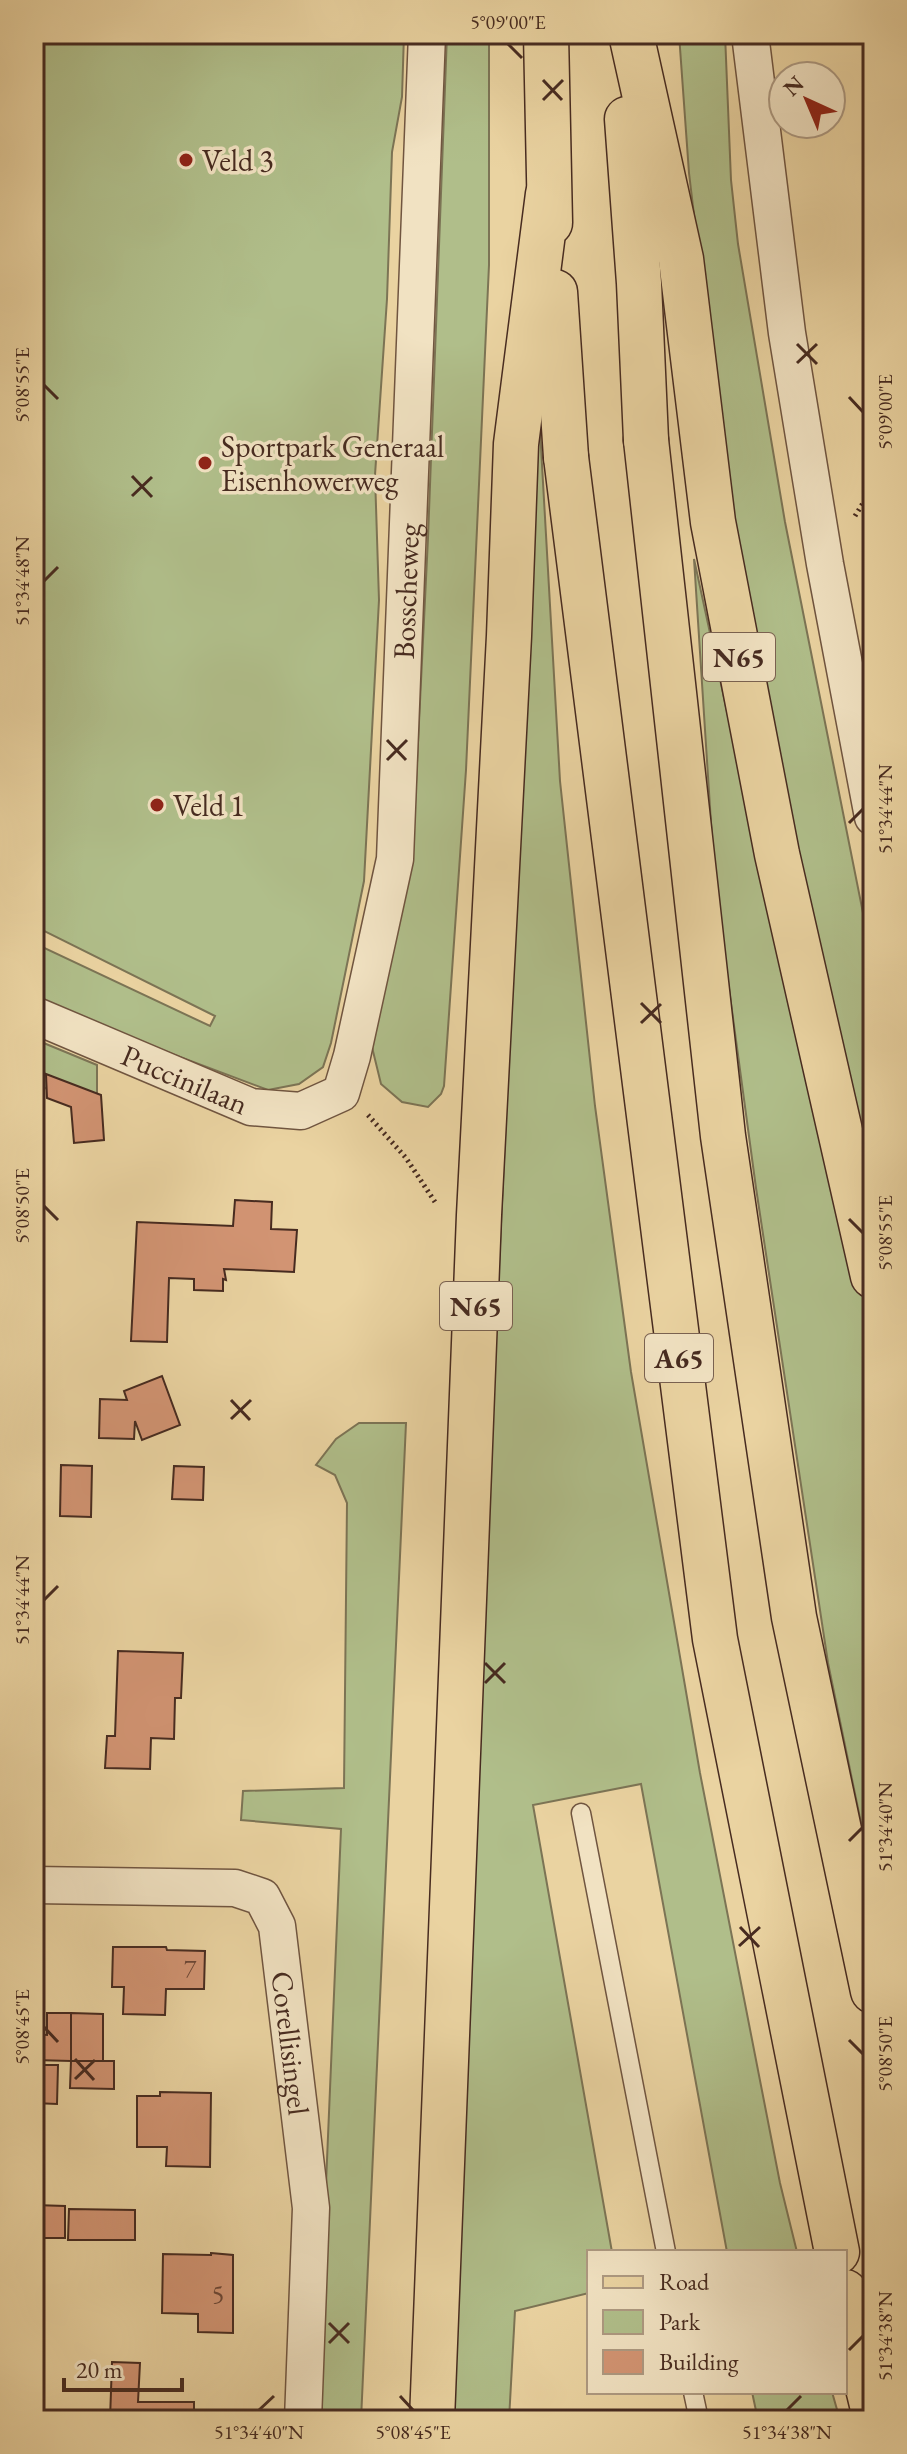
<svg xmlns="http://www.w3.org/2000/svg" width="907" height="2454" font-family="'EB Garamond',serif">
  <rect width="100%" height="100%" fill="#ead3a1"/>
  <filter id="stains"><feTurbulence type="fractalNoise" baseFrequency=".0025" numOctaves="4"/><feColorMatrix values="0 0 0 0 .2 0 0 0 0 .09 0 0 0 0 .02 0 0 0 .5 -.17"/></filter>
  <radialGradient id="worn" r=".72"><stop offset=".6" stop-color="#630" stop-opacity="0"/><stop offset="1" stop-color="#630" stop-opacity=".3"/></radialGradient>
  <g fill="#b0be8a" stroke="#7c7455" stroke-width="2">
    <path d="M34,34H404L402,97L392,152L387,299L375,475L379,600L364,881L331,1043L323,1067L299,1084L268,1090L172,1054L34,997V943L210,1026L215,1016L34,926Z"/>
    <path d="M447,34H489V265L466,770L444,1086L441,1094L428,1107L402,1102L381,1084L371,1043L415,804L428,538Z"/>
    <path d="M679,34H725L731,180L738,244L785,522L873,963V1199L713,469L701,274L689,173Z"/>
    <path d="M539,412L560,781L595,1106L631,1372L700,1773L780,2183L797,2252H727L641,1784L533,1805L612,2252H589V2293L515,2311L509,2420H445Z"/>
    <path d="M694,559L776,938L825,1127L873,1340V1881L828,1663L756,1188L715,885Z"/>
    <path d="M34,1039L97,1065V1111L34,1083Z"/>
    <path d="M359,1423H406L361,2420H316L341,1829L241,1820L243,1791L344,1788L347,1503L335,1475L316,1465L336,1439Z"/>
    <path d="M752,2392H832L840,2420H758Z"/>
  </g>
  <g fill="#d29473" stroke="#472b20" stroke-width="2">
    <path d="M46,1074L101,1095L104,1140L74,1143L71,1107L47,1098Z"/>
    <path d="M235,1200L272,1202L271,1229L297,1230L294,1272L224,1269L226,1280L223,1279V1291L194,1290V1279L169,1278L167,1342L131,1341L137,1222L233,1226Z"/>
    <path d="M162,1376L180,1425L142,1440L135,1421L134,1439L99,1438L100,1399L127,1400L124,1391Z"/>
    <path d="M61,1465L92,1466L91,1517L60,1516Z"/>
    <path d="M174,1466L204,1467L203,1500L172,1499Z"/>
    <path d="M118,1651L183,1653L181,1698H175L174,1739L151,1738L150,1769L105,1768L107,1736H115Z"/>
    <path d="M113,1947H166L167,1950L205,1951L204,1989H166L165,2015L123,2014L124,1987H112Z"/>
    <path d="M47,2013H71V2061L34,2060V2034L47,2035Z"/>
    <path d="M71,2013L103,2014V2061H71Z"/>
    <path d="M71,2061H114V2089L70,2088Z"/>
    <path d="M34,2065H58L57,2104L34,2103Z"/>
    <path d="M160,2092L211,2093L210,2167L166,2166L167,2147H137V2096H160Z"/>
    <path d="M34,2205L65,2206V2238H34Z"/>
    <path d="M69,2209L135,2210V2240H68Z"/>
    <path d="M211,2253L233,2255V2333L198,2332V2314L162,2313L163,2254L211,2255Z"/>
    <path d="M112,2362L140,2363L138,2402H194V2414L217,2415V2420H110Z"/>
  </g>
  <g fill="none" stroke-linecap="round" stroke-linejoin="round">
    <g stroke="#705540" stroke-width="21">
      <g id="lane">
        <path d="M581,1813L666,2252"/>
        <path d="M693,2392L699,2420"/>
      </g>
    </g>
    <g stroke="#705540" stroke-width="39">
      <g id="street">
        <path d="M750,34L787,333L825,564L873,817"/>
        <path id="s1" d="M34,1015L251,1107L301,1111L341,1093L352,1056L395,859L427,34"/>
        <path id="s2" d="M34,1885L235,1888L262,1897L277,1926L311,2208L303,2420"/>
      </g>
    </g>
    <g stroke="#472b20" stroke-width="47">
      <g id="primary">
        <path d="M546,34L550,223"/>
        <path d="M631,34L681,259L713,522L777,854L873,1276"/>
        <path d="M627,119L639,283L646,440"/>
        <path d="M555,292L566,457"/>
        <path d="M432,2420L479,1215L509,636L516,444L548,194"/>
      </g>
    </g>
    <g stroke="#472b20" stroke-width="47">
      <g id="highway">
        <path d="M646,440L723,1136L794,1617L873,1991"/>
        <path d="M566,457L715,1639L837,2252"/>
        <path d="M845,2292L873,2409"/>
      </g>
    </g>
    <g stroke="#472b20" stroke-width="5" stroke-dasharray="2 4" stroke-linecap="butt">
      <path d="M855,516L873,487"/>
      <path d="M368,1115L406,1158L437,1205"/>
    </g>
    <use href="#lane" stroke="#f1e2c2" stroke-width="18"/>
    <use href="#street" stroke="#f1e2c2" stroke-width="36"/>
    <use href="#primary" stroke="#ead3a1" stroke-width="44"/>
    <use href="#highway" stroke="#ead3a1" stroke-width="44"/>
  </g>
  <path fill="none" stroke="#472b20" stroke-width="3" d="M508,44L522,58M543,80L562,100M543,100L563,80M797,344L817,364M797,363L817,344M44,385L58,399M849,397L863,412M132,476L152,497M132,496L152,477M44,581L58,567M387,740L406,760M387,760L407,740M849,823L863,809M641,1003L661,1023M641,1023L661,1004M44,1206L58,1220M849,1219L863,1233M231,1400L250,1420M231,1419L251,1400M44,1600L58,1586M485,1663L505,1683M485,1683L505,1663M849,1841L863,1827M740,1927L759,1947M739,1946L760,1927M44,2027L58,2042M849,2040L863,2054M75,2059L94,2080M75,2079L95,2060M329,2323L349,2343M329,2343L349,2323M849,2350L863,2336M400,2396L413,2410M259,2410L274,2396M787,2410L801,2396"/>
  <g fill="#8f2418" stroke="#f1e2c2" stroke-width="3">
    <circle cx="186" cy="160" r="8"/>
    <circle cx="205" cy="463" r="8"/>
    <circle cx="157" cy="805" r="8"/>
  </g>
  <g text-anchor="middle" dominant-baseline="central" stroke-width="7" stroke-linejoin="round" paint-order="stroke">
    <g font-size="26" fill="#6a4535">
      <text x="190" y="1969">7</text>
      <text x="218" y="2294">5</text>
    </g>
    <g fill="#f1e2c2" stroke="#7a6251" stroke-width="2">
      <rect x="703" y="633" width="72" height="48" rx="6"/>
      <rect x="440" y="1282" width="72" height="48" rx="6"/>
      <rect x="645" y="1334" width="68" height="48" rx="6"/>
    </g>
    <g font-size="28" font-weight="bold" fill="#472b20">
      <text x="739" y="657">N65</text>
      <text x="476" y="1306">N65</text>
      <text x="679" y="1358">A65</text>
    </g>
    <g font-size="30" fill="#472b20" stroke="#f1e2c2" text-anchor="start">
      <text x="202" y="160">Veld 3</text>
      <text x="221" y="446">Sportpark Generaal<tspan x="221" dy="34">Eisenhowerweg</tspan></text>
      <text x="173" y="805">Veld 1</text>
    </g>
    <g font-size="30" fill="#472b20" stroke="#f1e2c2">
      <text stroke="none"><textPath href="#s1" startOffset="838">Bosscheweg</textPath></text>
      <text stroke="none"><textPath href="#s1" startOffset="164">Puccinilaan</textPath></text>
      <text stroke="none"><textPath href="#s2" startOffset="380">Corellisingel</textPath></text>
    </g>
  </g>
  <rect width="907" height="2454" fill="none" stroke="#ead3a1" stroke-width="88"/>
  <rect x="587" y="2250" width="260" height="144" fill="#f1e2c2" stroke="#ad9981" stroke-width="2"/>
  <rect x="603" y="2276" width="40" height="12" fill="#ead3a1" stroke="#ad9981" stroke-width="2"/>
  <text x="659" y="2290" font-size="24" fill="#472b20">Road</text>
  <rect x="603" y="2310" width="40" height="24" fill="#b0be8a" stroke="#ad9981" stroke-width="2"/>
  <text x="659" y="2330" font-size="24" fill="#472b20">Park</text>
  <rect x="603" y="2350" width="40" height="24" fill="#d29473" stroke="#ad9981" stroke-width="2"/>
  <text x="659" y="2370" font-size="24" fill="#472b20">Building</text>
  <g transform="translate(807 100) rotate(316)"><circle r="38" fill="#f1e2c2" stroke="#ad9981" stroke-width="2"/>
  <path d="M0-6L14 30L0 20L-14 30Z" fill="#8f2418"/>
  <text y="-12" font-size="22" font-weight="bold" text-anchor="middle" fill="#472b20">N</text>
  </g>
  <path d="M64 2378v12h118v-12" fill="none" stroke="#472b20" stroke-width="4"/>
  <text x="76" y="2378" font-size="24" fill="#472b20" stroke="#f1e2c2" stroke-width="6" paint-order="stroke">20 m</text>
  <rect x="44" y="44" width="819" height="2366" fill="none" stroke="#472b20" stroke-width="3"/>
  <g font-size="20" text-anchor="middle" fill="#472b20">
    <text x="508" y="29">5°09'00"E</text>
    <text transform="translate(22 385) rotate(-90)" y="7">5°08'55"E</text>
    <text transform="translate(885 412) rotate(-90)" y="7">5°09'00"E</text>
    <text transform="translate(22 581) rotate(-90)" y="7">51°34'48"N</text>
    <text transform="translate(885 809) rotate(-90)" y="7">51°34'44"N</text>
    <text transform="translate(22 1206) rotate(-90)" y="7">5°08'50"E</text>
    <text transform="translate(885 1233) rotate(-90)" y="7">5°08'55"E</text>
    <text transform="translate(22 1600) rotate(-90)" y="7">51°34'44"N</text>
    <text transform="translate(885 1827) rotate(-90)" y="7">51°34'40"N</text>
    <text transform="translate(22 2027) rotate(-90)" y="7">5°08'45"E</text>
    <text transform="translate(885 2054) rotate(-90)" y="7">5°08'50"E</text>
    <text transform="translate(885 2336) rotate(-90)" y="7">51°34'38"N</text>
    <text x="259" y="2439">51°34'40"N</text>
    <text x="413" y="2439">5°08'45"E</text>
    <text x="787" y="2439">51°34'38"N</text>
  </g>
  <rect width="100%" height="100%" filter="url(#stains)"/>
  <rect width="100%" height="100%" fill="url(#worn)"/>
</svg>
